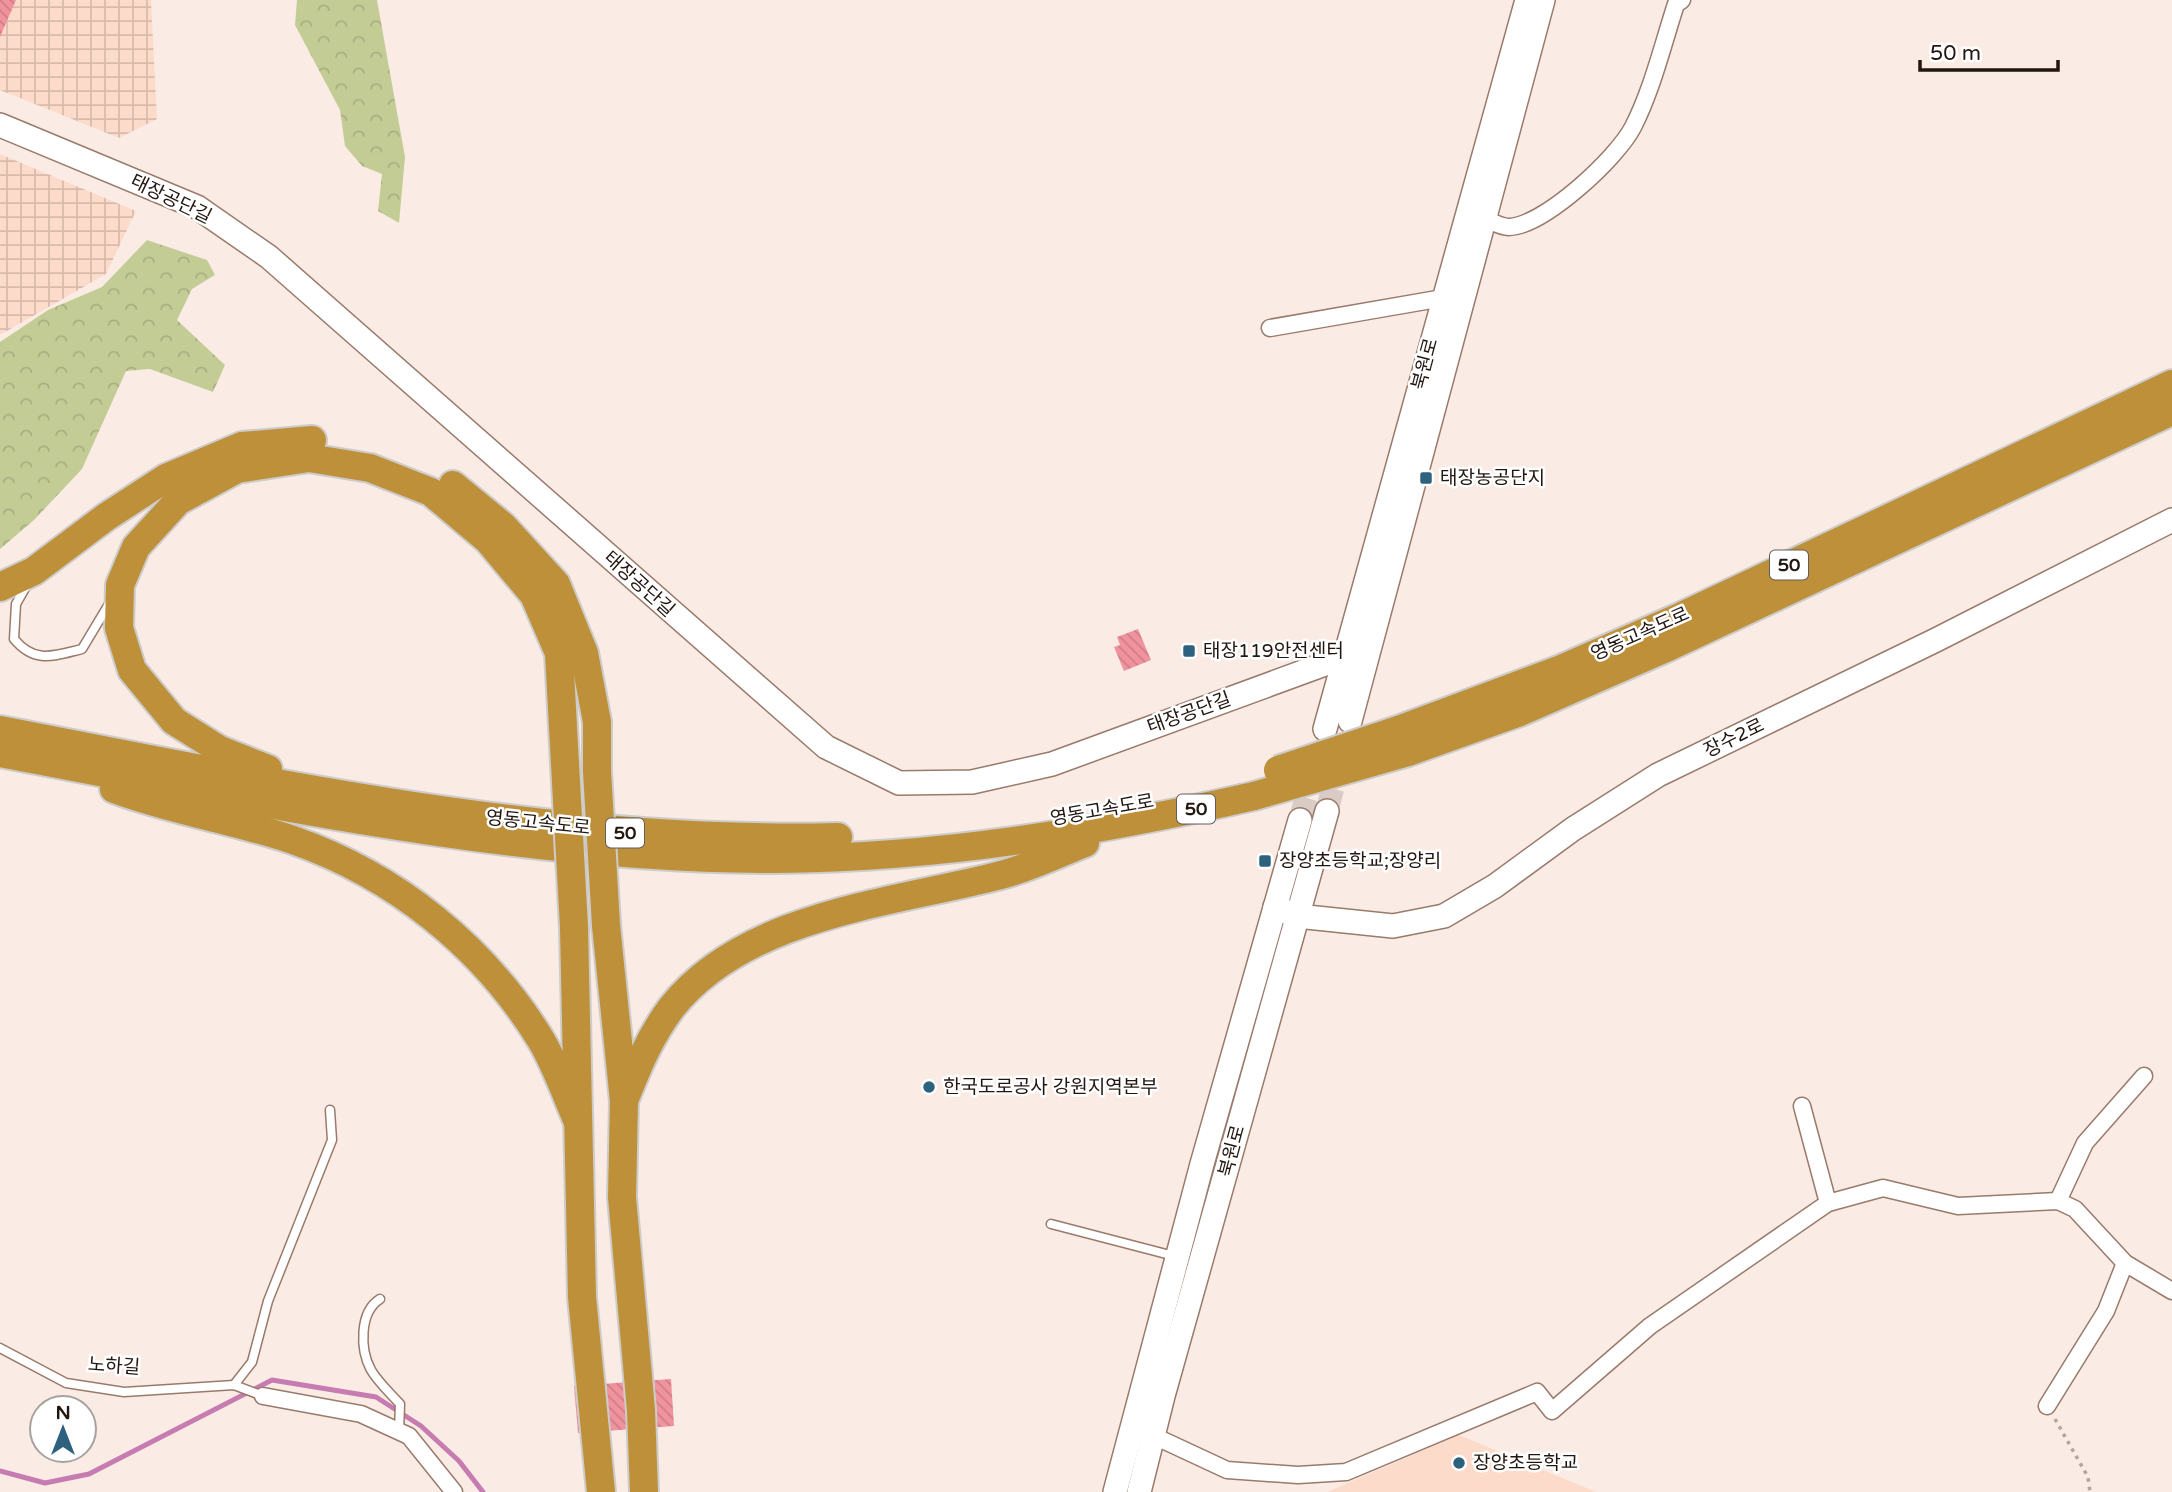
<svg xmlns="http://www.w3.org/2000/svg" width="2172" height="1492" font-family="'Varela Round','Noto Sans KR',sans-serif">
  <defs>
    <pattern id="industrial-grid" width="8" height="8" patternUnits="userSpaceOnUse" patternTransform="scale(1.75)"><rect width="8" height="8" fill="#fddbca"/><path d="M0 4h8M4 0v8" fill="none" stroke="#d9bbac"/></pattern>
    <pattern id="forest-crowns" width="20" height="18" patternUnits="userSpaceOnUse" patternTransform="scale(1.75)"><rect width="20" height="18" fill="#c4cc96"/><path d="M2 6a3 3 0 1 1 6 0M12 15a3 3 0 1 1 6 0" fill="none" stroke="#a8ae80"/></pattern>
    <pattern id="building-back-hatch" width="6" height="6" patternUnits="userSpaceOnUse" patternTransform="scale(1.75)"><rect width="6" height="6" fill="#f1939e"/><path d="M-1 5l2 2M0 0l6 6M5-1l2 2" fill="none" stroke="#ce7e87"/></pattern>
  </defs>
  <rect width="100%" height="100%" fill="#faece5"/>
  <path fill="#fddbca" d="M1459,1435L1596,1492H1327Z"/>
  <g fill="url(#industrial-grid)">
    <path d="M0,0H151L157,119L119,138L0,90Z"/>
    <path d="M0,154L136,211L106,274L0,335Z"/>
  </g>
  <g fill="url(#forest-crowns)">
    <path d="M297,0H377L405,157L399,223L378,211L382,174L362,166L345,146L340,110L295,25Z"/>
    <path d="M147,240L207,260L215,275L192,289L177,320L225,365L213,392L150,369L126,371L82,469L34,520L0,549V342L48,310L102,287Z"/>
  </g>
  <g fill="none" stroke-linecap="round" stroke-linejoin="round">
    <path stroke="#c67cb1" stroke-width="5" d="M0,1471L45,1483L89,1474L272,1380L376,1397L421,1426L459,1461L483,1492"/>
  </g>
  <g fill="url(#building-back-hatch)">
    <path d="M0,0H16L0,37Z"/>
    <path d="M1138,629L1151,660L1124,671L1114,647L1120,645L1117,637Z"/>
    <path d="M671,1379L674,1426L578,1433L574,1386Z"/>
  </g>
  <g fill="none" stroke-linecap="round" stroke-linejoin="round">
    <g stroke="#daccc5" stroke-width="23" stroke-dasharray="23 11" stroke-linecap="butt">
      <path d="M1327,811L1340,760"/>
      <path d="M1300,820L1315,766"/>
    </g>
    <g stroke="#997a6b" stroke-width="11">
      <g id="lane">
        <path d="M28,583L16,604L14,639C35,664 53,656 82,649L109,604"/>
        <path d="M1051,1224L1174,1256"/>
        <path d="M380,1299C359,1312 360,1350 371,1370C378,1382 390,1393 400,1404L399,1431"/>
        <path d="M0,1348L66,1383L124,1392L234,1385L263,1396"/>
        <path d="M234,1385L252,1362L268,1301L332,1140L330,1110"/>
      </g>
    </g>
    <g stroke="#997a6b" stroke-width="19">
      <g id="street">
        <path d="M1483,218C1490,221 1501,227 1509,227C1544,226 1617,158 1633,127C1652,90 1663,44 1676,4L1682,0"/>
        <path d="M1270,328L1443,298"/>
        <path d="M1802,1106L1828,1203"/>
        <path d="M2058,1201L2085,1143L2144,1076"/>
        <path d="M263,1396L361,1414L409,1436L454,1492"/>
        <path d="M2047,1406L2106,1311L2125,1263"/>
        <path d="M1154,1436L1227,1470L1298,1475L1346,1472L1537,1392L1552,1411L1650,1326L1828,1203L1883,1188L1958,1206L2058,1201L2075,1209L2125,1263L2172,1291"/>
      </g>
    </g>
    <g stroke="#997a6b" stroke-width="26">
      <g id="secondary">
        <path d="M0,125L197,207L269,257L826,747L899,783L972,782L1052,764L1344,657"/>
        <path d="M1350,721L1543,0"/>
        <path d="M1325,729L1527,0"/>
        <path d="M1275,907L1297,916L1393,926L1444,916L1495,886L1573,829L1658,775L1936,640L2172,520"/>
        <path d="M1115,1492L1202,1164L1300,820"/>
        <path d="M1139,1492L1163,1396L1327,811"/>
      </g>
    </g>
    <g stroke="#ceccca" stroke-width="32">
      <g id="highway">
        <path d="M453,485L503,526L556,584L584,653L597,722V771"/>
        <path d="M0,587L34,571L106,517L166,478L242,446L312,440"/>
        <path d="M0,730C280,784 551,844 838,837"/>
        <path d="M1398,730L1561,669L1682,616L2172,384"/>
        <path d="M1408,752L1520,712L1666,648L2172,411"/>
        <path d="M0,753C255,801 514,859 775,859C938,858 1096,832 1254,796"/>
        <path d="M268,769L220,750L174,721L132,670L119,628L120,585L136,547L178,501L237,469L309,458L370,468L431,492L488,540L534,595L559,653L565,764"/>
        <path d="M114,789C172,811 234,820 293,840C396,876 484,947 541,1040C556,1065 566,1095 578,1122"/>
        <path d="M606,925L624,1101L622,1197L641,1410L644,1492"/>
        <path d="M574,927L582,1297L601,1492"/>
        <path d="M624,1101C637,1068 650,1036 672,1007C746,914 894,903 1001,875C1029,868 1057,854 1085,843"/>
      </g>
    </g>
    <path stroke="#b3a59f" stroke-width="3.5" stroke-dasharray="3.5 5" stroke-linecap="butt" d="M2055,1419L2088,1477L2090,1492"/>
    <use href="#lane" stroke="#fff" stroke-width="8"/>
    <use href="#street" stroke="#fff" stroke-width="16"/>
    <use href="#secondary" stroke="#fff" stroke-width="23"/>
    <use href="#highway" stroke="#bd9039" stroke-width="28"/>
    <g stroke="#ceccca" stroke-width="32" stroke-linecap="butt">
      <g id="highway-bridge">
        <path d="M565,764L574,927"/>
        <path d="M1278,770L1398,730"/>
        <path d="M597,771L606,925"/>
        <path d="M1254,796L1408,752"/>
      </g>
    </g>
    <use href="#highway-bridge" stroke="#bd9039" stroke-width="28"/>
  </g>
  <g fill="#2e617e" stroke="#fff" stroke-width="2.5">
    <rect x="1419" y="471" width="14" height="14" rx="3.5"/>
    <rect x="1182" y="644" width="14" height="14" rx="3.5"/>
    <rect x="1258" y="854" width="14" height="14" rx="3.5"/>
    <circle cx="929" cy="1087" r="7"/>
    <circle cx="1459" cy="1463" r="7"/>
  </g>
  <g text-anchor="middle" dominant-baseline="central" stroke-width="5" stroke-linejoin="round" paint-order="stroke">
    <g fill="#fff" stroke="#645c58" stroke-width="2">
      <rect x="1770" y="550.5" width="38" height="29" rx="5"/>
      <rect x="1177" y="794.5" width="38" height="29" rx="5"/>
      <rect x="606" y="818.5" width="38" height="29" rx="5"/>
    </g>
    <g font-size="18" font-weight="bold" fill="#221610">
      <text x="1789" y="565">50</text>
      <text x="1196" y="809">50</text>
      <text x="625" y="833">50</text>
    </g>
    <g font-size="19" fill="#221610" stroke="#fff">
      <text transform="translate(171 199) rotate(26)">태장공단길</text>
      <text transform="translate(1425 364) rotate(-75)">북원로</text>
      <text transform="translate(639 584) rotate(42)">태장공단길</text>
      <text transform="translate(1640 634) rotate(-24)">영동고속도로</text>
      <text transform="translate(1189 713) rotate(-20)">태장공단길</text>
      <text transform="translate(1734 738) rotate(-26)">장수2로</text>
      <text transform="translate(1102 810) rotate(-10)">영동고속도로</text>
      <text transform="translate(538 823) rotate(6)">영동고속도로</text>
      <text transform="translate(1232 1151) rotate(-75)">북원로</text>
      <text transform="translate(114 1366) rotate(4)">노하길</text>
    </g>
    <g font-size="19" fill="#221610" stroke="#fff" text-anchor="start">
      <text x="1440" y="478">태장농공단지</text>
      <text x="1203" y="651">태장119안전센터</text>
      <text x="1279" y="861">장양초등학교;장양리</text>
      <text x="943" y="1087">한국도로공사 강원지역본부</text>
      <text x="1473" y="1463">장양초등학교</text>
    </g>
  </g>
  <g transform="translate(63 1429)"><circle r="33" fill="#ffffff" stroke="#a7a29f" stroke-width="2"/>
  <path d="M0-5L12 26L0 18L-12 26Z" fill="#2e617e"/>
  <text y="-10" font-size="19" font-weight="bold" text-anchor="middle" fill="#221610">N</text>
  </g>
  <path d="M1920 60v10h138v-10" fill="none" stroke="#221610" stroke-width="3.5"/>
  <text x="1930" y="60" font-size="21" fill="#221610" stroke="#ffffff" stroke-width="5" paint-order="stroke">50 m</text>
</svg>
